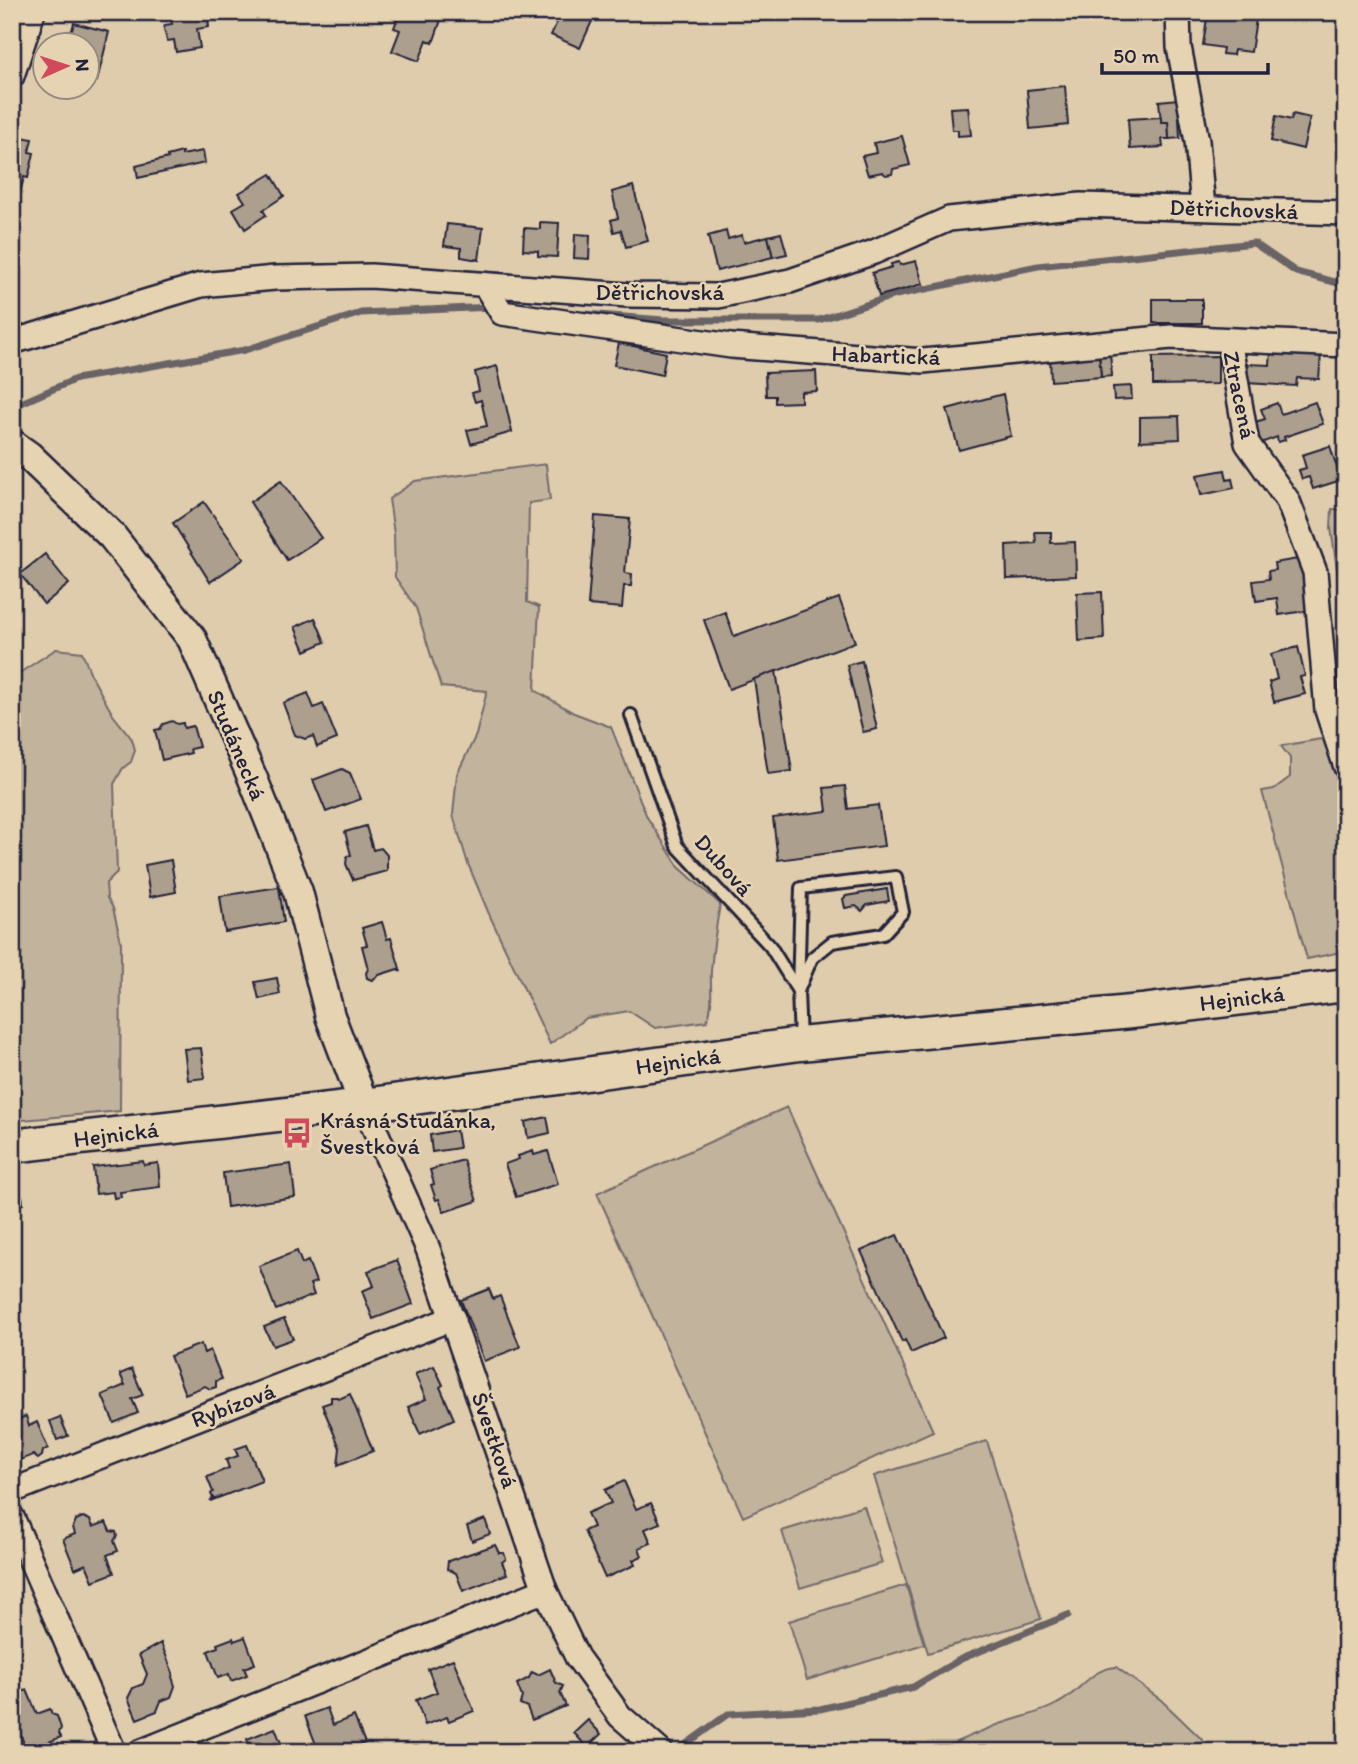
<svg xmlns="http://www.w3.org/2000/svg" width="1358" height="1764" font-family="Itim,sans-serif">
  <rect width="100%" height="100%" fill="#deccac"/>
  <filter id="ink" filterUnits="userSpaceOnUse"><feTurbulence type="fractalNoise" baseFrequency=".0143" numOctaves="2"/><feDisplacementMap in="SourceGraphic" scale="14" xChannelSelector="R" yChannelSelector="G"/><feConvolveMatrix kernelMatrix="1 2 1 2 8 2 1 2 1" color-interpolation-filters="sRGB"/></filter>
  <g filter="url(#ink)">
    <g fill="#c2b39c" stroke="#726a6c" stroke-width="2">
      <path d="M546,464L550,500L529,503L527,602L539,607L535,690L574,713L611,727L647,817L679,867L720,904C716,927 713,948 711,971C710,989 714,1004 707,1021L655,1028L629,1011L586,1018L550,1044L489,914L468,864L453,815L457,774L476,735L487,691L441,687L416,608L395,577L394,534L389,499L415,481Z"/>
      <path d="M1332,509L1346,510V632L1331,528Z"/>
      <path d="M56,649L82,652L92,677L113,715L132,739L135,750L131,762L123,768L114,784L117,872L106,883L107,898L113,908L121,942L120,1111L12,1121V678Z"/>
      <path d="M1327,738L1346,802V951L1307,959L1262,791L1274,789L1290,777V758L1281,746Z"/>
      <path d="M787,1107L933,1431L743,1517L597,1193Z"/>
      <path d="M987,1441L1041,1619L928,1653L874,1476Z"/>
      <path d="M864,1506L882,1563L800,1588L782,1531Z"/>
      <path d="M906,1585L924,1644L807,1680L789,1621Z"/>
      <path d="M1116,1667L1161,1700L1215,1752H934C956,1742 978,1732 1000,1724C1019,1717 1039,1714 1057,1704C1080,1693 1089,1669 1116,1667Z"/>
    </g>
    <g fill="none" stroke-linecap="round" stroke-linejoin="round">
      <g stroke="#696366" stroke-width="7">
        <path d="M585,314L664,320H819L896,295L1038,266L1254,243L1296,272L1346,285"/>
        <path d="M12,407L76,379L245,350L361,313L493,307"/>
        <path d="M675,1752L728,1714L820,1709L913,1687L961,1659L1068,1615"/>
      </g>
    </g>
    <g fill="#ad9f8e" stroke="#22223b" stroke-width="2">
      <path d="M170,12H207L209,27L197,29L200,48L176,52L174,40L167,41L164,29L165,25L172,24Z"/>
      <path d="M400,12H430L442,17L433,43L427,40L419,61L392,51L400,30L394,28Z"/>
      <path d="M554,12H596L580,48L551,35L557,22L551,19Z"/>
      <path d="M1204,12H1223L1222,14L1256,19L1251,52L1234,50L1233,55L1222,54L1223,48L1203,45L1207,18H1203Z"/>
      <path d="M74,23L109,32L97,81L88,78V46H68L69,42L64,38L66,32L72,30Z"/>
      <path d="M1065,86L1068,125L1030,129L1027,90Z"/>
      <path d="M1178,99L1180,138L1169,139L1168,122H1161L1159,101Z"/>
      <path d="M968,107L971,135L958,136V130H952L950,108Z"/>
      <path d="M1293,114L1310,118L1303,149L1271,141L1276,116L1291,120Z"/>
      <path d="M1161,117V122H1168L1169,139H1162L1163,147L1130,149L1128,119Z"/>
      <path d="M12,135L32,139L29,152L34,153L28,178L24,177L19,198L12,197Z"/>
      <path d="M902,136L910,165L893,169L892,174L886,175L882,172L868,175L862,156L876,153L874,143Z"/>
      <path d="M203,151L205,163L138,178L136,166L168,158L167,156L182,152V155Z"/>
      <path d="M271,174L284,196L263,210L266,215L245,229L233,209L245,202L239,193Z"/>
      <path d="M633,186L648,241L626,247L621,230L614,232L611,220L618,218L612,192Z"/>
      <path d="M540,222L559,223L557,257L538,256V251L523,250L524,228L540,229Z"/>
      <path d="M447,224L483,228L479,260L461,257V248L444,246Z"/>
      <path d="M726,231L728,239L742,235L744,242L768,236L773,257L717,271L708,236Z"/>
      <path d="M781,233L787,254L773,257L768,236Z"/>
      <path d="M575,234L590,235L589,259L574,258Z"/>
      <path d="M1339,244H1346V269L1338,268Z"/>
      <path d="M916,261L923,284L879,296L872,273L892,267L891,264L899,262L900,265Z"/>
      <rect x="1153" y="299" width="49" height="24"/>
      <path d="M619,343L666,353L662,375L614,365Z"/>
      <path d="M1271,351L1321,354L1319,379L1297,378L1296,386L1246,383L1248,364L1270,365Z"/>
      <path d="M1110,353L1112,376L1101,377L1099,354Z"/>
      <path d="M1099,354L1101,377L1051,381L1050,357Z"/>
      <path d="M1218,356V384L1153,385V357Z"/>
      <path d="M497,366L512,432L471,444L467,430L487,426L481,400L475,402L472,393L479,391L475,372Z"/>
      <path d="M1341,367H1346V380L1341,379Z"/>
      <path d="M816,371L817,391L801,392V402L775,403V396H766L765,373Z"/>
      <path d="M1131,386L1132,399L1114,400L1113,387Z"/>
      <path d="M1003,394L1011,436L959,450L947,409Z"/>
      <path d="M1315,402L1323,424L1284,437L1285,440L1278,442L1277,437L1261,443L1255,422L1265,419L1261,409L1277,403L1281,414Z"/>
      <path d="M1179,416L1180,439L1140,441V417Z"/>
      <path d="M1330,446L1341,480L1313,489L1309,477L1302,479L1299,470L1306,468L1302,455Z"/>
      <path d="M1225,470L1227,480L1232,479L1234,488L1201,495L1197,475Z"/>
      <path d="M281,481L321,538L287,560L250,502Z"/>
      <path d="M204,502L244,559L210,582L173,523Z"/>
      <path d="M595,516L630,519L625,573L632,574L631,586H624L622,608L588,605Z"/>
      <path d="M1035,532H1051V543L1075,542L1076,576L1007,579L1006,545L1036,543Z"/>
      <path d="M45,554L69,584L44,604L20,574Z"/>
      <path d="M1304,558L1311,610L1279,615L1277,598L1256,601L1253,581L1269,579L1268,571L1275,570L1274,563Z"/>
      <path d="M1102,592L1104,639L1079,641L1077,593Z"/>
      <path d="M839,598L855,642L729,689L704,620L725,612L734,636Z"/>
      <path d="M315,618L325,642L305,651L295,627Z"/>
      <path d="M1298,647L1305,676L1300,677L1305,694L1274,702L1269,682L1277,679L1271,654Z"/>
      <path d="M862,661L877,729L863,732L847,665Z"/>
      <path d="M776,671L792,771L768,774L754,679Z"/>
      <path d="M308,693L314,708L323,704L337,739L317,747L313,736L305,739L295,735L283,703Z"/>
      <path d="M172,721L177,724L183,723L184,728L193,726L199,747L190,749L191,753L162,760L155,730L160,729L163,724Z"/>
      <path d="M342,769L350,773L361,799L326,812L313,780Z"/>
      <path d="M845,786L848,809L878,805L884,846L778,860L773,818L827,811L824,788Z"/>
      <path d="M366,826L373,850L381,848L387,855V871L353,880L346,864L347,856L351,855L345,832Z"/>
      <path d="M171,860L176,892L150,897L145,865Z"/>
      <path d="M279,887L284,922L225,932L220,896Z"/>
      <path d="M887,889L889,901L867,905L862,911L856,906L845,908L843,899L846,896Z"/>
      <path d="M382,922L387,939L391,938L401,972L398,969L379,975L372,980L367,978L366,973L368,969L362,946L367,945L362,928Z"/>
      <path d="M277,978L280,994L259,999L255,982Z"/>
      <path d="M201,1048L205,1078L188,1080L184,1049Z"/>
      <path d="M547,1117L550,1133L528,1138L525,1122Z"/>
      <path d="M456,1130L459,1148L432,1152L430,1135Z"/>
      <path d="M533,1151L534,1155L548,1151L558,1184L516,1197L505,1164L519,1159L518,1156Z"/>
      <path d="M463,1160L477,1201L444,1212L439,1199L436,1200L431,1185L434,1184L430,1170Z"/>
      <path d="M143,1161L144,1165L158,1163L160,1187L120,1192L121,1197L114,1198L113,1192L96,1194L93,1167Z"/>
      <path d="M291,1164L295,1197L227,1207L223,1173Z"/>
      <path d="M12,1177H15L17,1196H22L23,1204H18L19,1209H12Z"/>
      <path d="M897,1235L944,1338L911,1353L905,1340L902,1342L861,1251Z"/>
      <path d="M297,1251L302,1264L308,1261L316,1282L310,1284L314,1295L276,1310L259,1266Z"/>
      <path d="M397,1260L413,1304L373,1319L362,1291L374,1286L368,1271Z"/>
      <path d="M489,1289L493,1299L500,1296L520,1347L484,1361L461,1300Z"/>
      <path d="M284,1319L293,1339L273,1346L264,1327Z"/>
      <path d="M201,1344L204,1353L210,1350L222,1379L216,1381V1387L210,1389L205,1386L185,1394L170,1356Z"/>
      <path d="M434,1366L443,1385L440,1387L454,1419L420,1434L408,1407L426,1399L415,1374Z"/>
      <path d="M132,1369L143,1395L132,1399L138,1413L114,1423L102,1395L125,1385L120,1374Z"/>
      <path d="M350,1394L373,1451L338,1465L340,1448L322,1405L331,1402V1397H338L339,1399Z"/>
      <path d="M26,1416L29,1426L37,1422L48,1448L43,1451L42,1456L38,1459L33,1455L13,1463L12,1422Z"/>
      <path d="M60,1417L68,1436L57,1440L50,1421Z"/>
      <path d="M247,1445L262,1481L210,1501L213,1498L211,1494L213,1492L207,1477L229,1468L226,1460L238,1456L235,1449Z"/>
      <path d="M624,1481L636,1509L651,1503L660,1523L645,1529L651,1543L639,1548L642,1556L633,1560L635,1565L605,1578L584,1531L593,1527L587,1513L611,1503L605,1490Z"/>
      <path d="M83,1517L90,1520L93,1527L106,1522L110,1531L116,1532L117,1536L114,1541L118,1551L107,1555L114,1573L93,1581L86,1564L75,1569L63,1539L75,1534L73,1527L76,1520Z"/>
      <path d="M485,1519L490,1534L472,1541L467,1526Z"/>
      <path d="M495,1545L499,1553H504L506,1559L502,1562L507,1574L463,1591L456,1573L447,1569L448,1561Z"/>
      <path d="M12,1604L19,1620L12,1623Z"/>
      <path d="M245,1637L255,1664L244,1668L247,1675L231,1681L229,1674L218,1678L208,1651L218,1647L217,1644L233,1638L234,1641Z"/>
      <path d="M161,1643L173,1673L172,1677L175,1686L171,1697L161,1701L157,1711L137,1719L128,1698L133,1688L143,1684L147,1674L139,1655Z"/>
      <path d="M453,1659L474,1711L449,1721L447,1717L425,1725L416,1700L437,1692L428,1669Z"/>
      <path d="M550,1669L556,1683L563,1686L560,1693L566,1706L532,1720L527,1707L520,1704L522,1697L517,1684L529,1678L532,1672L538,1675Z"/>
      <path d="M27,1690L37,1714L50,1709L52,1714L57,1716L61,1728L59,1733L61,1737L27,1751L12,1713V1696Z"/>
      <path d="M327,1708L333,1725L354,1716L365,1743L343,1752H340L338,1748L328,1752H319L305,1716Z"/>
      <path d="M588,1720L601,1734L587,1747L574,1733Z"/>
      <path d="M275,1728L283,1748L279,1750V1752H252L247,1739Z"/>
    </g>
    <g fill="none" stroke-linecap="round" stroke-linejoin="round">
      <g stroke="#22223b" stroke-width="16">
        <g id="service">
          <path d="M631,715L677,846L770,946L798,991"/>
          <path d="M798,991L812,958L832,942L883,934L903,912L896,877L801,888L798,991L800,1041"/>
        </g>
      </g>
      <g stroke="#22223b" stroke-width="28">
        <g id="minor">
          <path d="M1178,12L1179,47L1197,141L1203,208"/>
          <path d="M12,76L33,12"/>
          <path d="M485,285L502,313L731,346L923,361L1171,337L1346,345"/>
          <path d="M1229,340L1247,443L1288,501L1315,572L1327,710L1346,767"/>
          <path d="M12,342L201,285L275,278L371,276L627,295L718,296L790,281L874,252L949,219L1081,205L1346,213"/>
          <path d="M364,1105L428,1249L545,1590L577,1657L620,1716L661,1752"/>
          <path d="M12,1491L453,1318"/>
          <path d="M12,1517L114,1752"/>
          <path d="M140,1752L545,1590"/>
        </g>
      </g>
      <g stroke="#22223b" stroke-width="33">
        <path id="tertiary" d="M12,444L29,456L112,536L192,639L253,779L298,892L330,1016L364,1105"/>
      </g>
      <g stroke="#22223b" stroke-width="37">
        <path id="secondary" d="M12,1146L364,1105L800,1044L1141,1011L1346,985"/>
      </g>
      <use href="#service" stroke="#e6d3b1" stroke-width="10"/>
      <use href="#minor" stroke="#e6d3b1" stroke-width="23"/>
      <use href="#tertiary" stroke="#e6d3b1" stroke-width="28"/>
      <use href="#secondary" stroke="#e6d3b1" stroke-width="32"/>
    </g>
  </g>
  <defs>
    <g id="bus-bare" transform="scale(2.415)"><path d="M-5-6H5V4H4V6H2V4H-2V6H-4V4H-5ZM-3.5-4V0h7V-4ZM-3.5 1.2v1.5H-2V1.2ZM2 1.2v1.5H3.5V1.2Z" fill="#d1495b" stroke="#e6d3b1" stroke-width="2.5" paint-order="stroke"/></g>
  </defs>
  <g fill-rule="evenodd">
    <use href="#bus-bare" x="297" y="1133"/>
  </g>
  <g text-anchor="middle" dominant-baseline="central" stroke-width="5" stroke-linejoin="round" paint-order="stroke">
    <g font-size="23" fill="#22223b" stroke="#e6d3b1">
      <text transform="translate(1234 209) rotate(2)">Dětřichovská</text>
      <text x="660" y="292">Dětřichovská</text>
      <text transform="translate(886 355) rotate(2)">Habartická</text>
      <text transform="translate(1240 395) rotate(78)">Ztracená</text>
      <text transform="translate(237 745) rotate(67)">Studánecká</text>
      <text transform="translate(724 865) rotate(48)">Dubová</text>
      <text transform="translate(1242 998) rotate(-7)">Hejnická</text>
      <text transform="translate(678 1061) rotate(-8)">Hejnická</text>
      <text transform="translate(116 1134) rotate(-7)">Hejnická</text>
      <text transform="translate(233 1405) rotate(-21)">Rybízová</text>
      <text transform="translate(495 1440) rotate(71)">Švestková</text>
    </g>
    <g font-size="23" fill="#22223b" stroke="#e6d3b1" text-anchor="start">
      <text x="320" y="1120">Krásná Studánka,<tspan x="320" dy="26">Švestková</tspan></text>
    </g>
  </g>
  <rect width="1358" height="1764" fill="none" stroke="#e6d3b1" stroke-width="42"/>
  <rect x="21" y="21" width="1316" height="1722" fill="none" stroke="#22223b" stroke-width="2.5" filter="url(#ink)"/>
  <g transform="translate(66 66) rotate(87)"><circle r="33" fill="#e6d3b1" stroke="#988c82" stroke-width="2"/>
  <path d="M0-5L12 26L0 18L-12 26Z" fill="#d1495b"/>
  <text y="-10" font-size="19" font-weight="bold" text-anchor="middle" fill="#22223b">N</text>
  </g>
  <path d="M1102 63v10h166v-10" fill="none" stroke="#22223b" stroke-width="3.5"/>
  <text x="1113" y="63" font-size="21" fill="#22223b" stroke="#e6d3b1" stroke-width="5" paint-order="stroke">50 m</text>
</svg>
